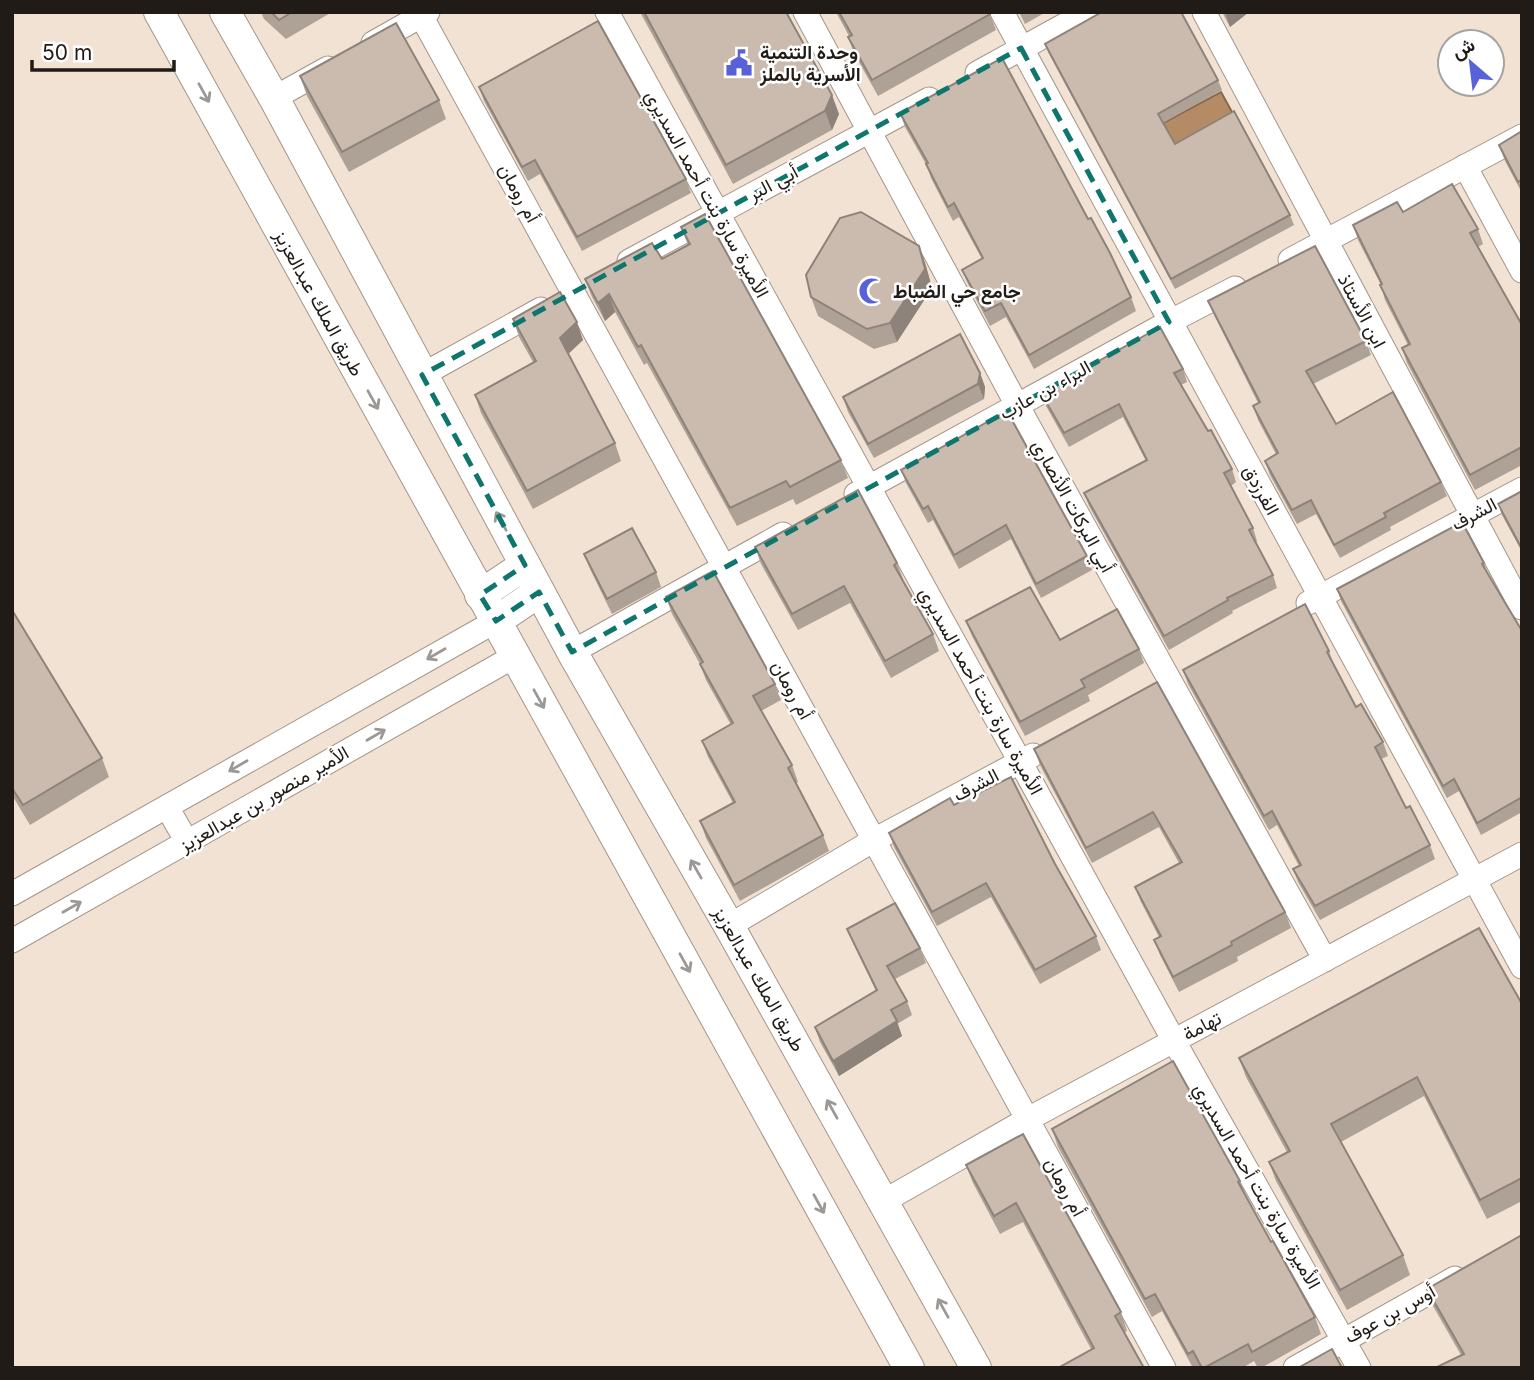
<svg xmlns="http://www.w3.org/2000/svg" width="1534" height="1380" font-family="Inter,Vazirmatn,sans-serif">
  <rect width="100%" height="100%" fill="#f1e2d4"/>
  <path fill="#b48b64" stroke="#88694d" stroke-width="2" d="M1221,92L1237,121L1179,152L1163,123Z"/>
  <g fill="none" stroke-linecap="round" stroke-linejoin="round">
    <g stroke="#a39588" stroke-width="25">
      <g id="minor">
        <path d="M419,12L1164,1368"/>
        <path d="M607,12L1174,1041L1359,1368"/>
        <path d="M805,12L1017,405L1325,960"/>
        <path d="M1002,12L1522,967"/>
        <path d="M1204,12L1522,608"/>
        <path d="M373,43L428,12"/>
        <path d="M977,73L1088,12"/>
        <path d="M274,98L328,68"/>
        <path d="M1465,166L1522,271"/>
        <path d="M1290,260L1522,136"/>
        <path d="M629,261L929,99"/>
        <path d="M422,375L541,309"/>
        <path d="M856,494L1169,322L1235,288"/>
        <path d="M1308,603L1522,489"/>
        <path d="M572,652L783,534"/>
        <path d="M167,807L187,842"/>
        <path d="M12,894L496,621"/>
        <path d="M729,926L874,840L1033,755"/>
        <path d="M12,941L515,656"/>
        <path d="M884,1201L1028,1119L1522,854"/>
        <path d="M1295,1368L1455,1278"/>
      </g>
    </g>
    <g stroke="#a39588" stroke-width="32">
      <g id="major">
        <path d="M159,12L496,621"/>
        <path d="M225,12L274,98L572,652L729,926L976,1368"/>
        <path d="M539,592L496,621L909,1368"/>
        <path d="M480,595L525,565"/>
      </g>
    </g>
    <use href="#minor" stroke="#fff" stroke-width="23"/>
    <use href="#major" stroke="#fff" stroke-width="30"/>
  </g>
  <g fill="#aea196">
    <path d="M261,12H332L286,39L264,19Z"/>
    <path d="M640,12H786L839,114L832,130L733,184Z"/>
    <path d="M836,12H989L996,30L878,96L854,53L848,37L849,36Z"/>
    <path d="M1019,12H1046L1025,24Z"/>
    <path d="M1222,12H1249L1230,27Z"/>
    <path d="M1045,44L1218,80L1222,90L1163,123L1175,144L1290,215L1294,225L1175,289L1049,54Z"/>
    <path d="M300,76L439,100L446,119L349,172L307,96Z"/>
    <path d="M479,87L686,179L691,193L582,251L540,174L528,181L484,101Z"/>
    <path d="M900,113L1088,219L1131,297L1136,311L1034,369L1006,317L990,326L968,284L962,270L982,259L959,217L953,221L931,178L927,166L905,127Z"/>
    <path d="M1522,131V193L1505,161L1499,145Z"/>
    <path d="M1403,212L1478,229L1483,244L1478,247L1522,325V465L1475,490L1407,363L1402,348L1408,345L1385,300L1381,285L1358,240L1353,225Z"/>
    <path d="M681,227L841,460L848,478L796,505L793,499L737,526L647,363L644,365L615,312L605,321L592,297L585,279L662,259L688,245Z"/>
    <path d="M919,246L926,266L932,288L897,342L874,349L818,316L811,297Z"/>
    <path d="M1208,301L1366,341L1371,355L1313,384L1336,424L1441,482L1447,496L1390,527L1391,530L1340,558L1316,514L1297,524L1270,475L1265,461L1276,454L1258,420L1253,406L1258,403L1214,315Z"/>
    <path d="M513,319L583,340L568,354L615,443L621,461L533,509L481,413L475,395L533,362L519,337Z"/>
    <path d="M1183,369L1187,382L1181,385L1208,431L1232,469L1236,482L1231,486L1253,528L1257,541L1256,542L1273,575L1277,588L1232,611L1233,613L1169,650L1089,506L1084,493L1146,461L1123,417L1069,447L1046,406L1041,393Z"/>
    <path d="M980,373L985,387L984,399L874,458L848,412L843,397Z"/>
    <path d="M901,470L1087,556L1092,570L1041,598L1011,539L959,569L933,520L928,523L906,483Z"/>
    <path d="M1522,491V552L1502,515L1498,504Z"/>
    <path d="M755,547L897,563L903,579L902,580L933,634L939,651L891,678L850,603L798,630L761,564Z"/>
    <path d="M584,554L656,572L661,587L612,614L590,569Z"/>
    <path d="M1484,563L1488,574L1522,631V812L1481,835L1459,791L1447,798L1341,601L1337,589Z"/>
    <path d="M666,597L775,684L781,700L761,711L792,765L798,782L796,783L823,835L829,851L740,901L706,838L700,821L733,803L708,757L702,741L731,725L706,680L700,664L672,614Z"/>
    <path d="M12,610L102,758L109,777L30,825L12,795Z"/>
    <path d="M966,621L1060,640L1139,649L1144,663L1088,695L1090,701L1025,736L972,636Z"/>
    <path d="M1329,651L1334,665L1356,707L1383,742L1388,756L1381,759L1406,808L1430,845L1435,859L1320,920L1298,882L1293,869L1299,866L1277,825L1269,830L1188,684L1183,670Z"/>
    <path d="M1157,682L1285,912L1291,928L1237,957L1238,961L1179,992L1160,955L1154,940L1159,937L1141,902L1135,887L1179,863L1159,827L1092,863L1040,765L1034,749Z"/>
    <path d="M954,805L1055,864L1096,936L1101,950L1040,984L991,897L937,926L894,847L889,833Z"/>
    <path d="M847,929L920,948L926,963L895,979L907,1001L912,1015L897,1024L902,1036L839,1076L820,1042L815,1027L876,991L853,943Z"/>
    <path d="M1522,1004V1201L1487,1219L1424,1096L1341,1142L1403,1255L1410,1275L1347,1310L1276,1181L1269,1162L1287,1152L1246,1077L1239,1058Z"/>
    <path d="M1052,1129L1240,1181L1246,1195L1271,1242L1315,1317L1321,1334L1261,1368H1258L1254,1361L1242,1368H1193L1162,1311L1152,1317L1058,1147Z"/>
    <path d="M1023,1134L1121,1312L1127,1331L1091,1349L1023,1222L1000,1234L973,1183L966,1165Z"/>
    <path d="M1427,1289L1522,1368L1461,1355L1433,1306Z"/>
  </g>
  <g fill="#8d837a">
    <path d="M1225,12H1249L1230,27Z"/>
    <path d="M832,95L839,114L832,130L825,111Z"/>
    <path d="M919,246L926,266L932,288L897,342L890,323Z"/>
    <path d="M609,294L615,312L605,321L598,303Z"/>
    <path d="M577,322L583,340L566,356L560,338Z"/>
    <path d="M980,373L985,387L984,399L978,384Z"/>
    <path d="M897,1021L902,1036L839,1076L833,1061Z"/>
  </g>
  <g fill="#cabbae" stroke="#8d837a" stroke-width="2">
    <path d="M271,12H292L279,20Z"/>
    <path d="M644,12H786L832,95L825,111L726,165Z"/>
    <path d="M839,12H989L990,14L872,80L848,37L852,35Z"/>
    <path d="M1102,12H1181L1218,80L1158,114L1175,144L1234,111L1290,215L1171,279L1045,44Z"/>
    <path d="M598,21L686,179L577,237L535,160L522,167L479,87Z"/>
    <path d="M396,23L439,100L342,152L300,76Z"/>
    <path d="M1002,58L1088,219L1091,218L1110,253L1131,297L1029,355L1001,303L985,311L962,270L983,258L954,203L948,207L926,164L928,163L900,113Z"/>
    <path d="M1522,131V180L1518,182L1499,145Z"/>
    <path d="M1452,184L1478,229L1470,233L1522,325V447L1470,475L1402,348L1410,344L1380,285L1382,284L1353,225L1397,202L1403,212Z"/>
    <path d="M861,212L919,246L925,269L890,323L867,329L811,297L806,275L840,218Z"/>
    <path d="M705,214L841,460L790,487L786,481L730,508L641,345L638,347L609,294L598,303L585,279L652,243L662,259L690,244L681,227Z"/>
    <path d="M1315,246L1366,341L1306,371L1336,424L1393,392L1441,482L1384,513L1386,517L1334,545L1311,500L1292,510L1265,461L1278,453L1253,406L1260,402L1208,301Z"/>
    <path d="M560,292L577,322L560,338L615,443L527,491L475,395L536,361L513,319Z"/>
    <path d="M1160,327L1183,369L1174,373L1208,431L1211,430L1232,469L1224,473L1253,528L1249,530L1273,575L1227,598L1228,600L1164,636L1084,493L1147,460L1119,404L1064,433L1041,393Z"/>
    <path d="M960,334L980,373L978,384L868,444L843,397Z"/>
    <path d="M1007,411L1087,556L1036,584L1006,525L954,555L928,506L923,509L901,470Z"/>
    <path d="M858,490L897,563L894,565L933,634L885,661L844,586L792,614L755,547Z"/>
    <path d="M1522,491V549L1498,504Z"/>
    <path d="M1462,522L1484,563L1482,564L1522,631V797L1477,823L1454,779L1443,786L1337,589Z"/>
    <path d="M632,528L656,572L607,599L584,554Z"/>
    <path d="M713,571L775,684L753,696L792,765L788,768L823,835L734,885L700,821L735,802L702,741L733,723L700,664L703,662L666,597Z"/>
    <path d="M1030,587L1060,640L1117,609L1139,649L1081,680L1085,687L1020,722L966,621Z"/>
    <path d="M1305,604L1329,651L1327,652L1356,707L1361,704L1383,742L1375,747L1406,808L1410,806L1430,845L1315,906L1293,869L1301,865L1272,811L1264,816L1183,670Z"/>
    <path d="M12,610L102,758L23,805L12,788Z"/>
    <path d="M1157,682L1285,912L1231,942L1232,945L1173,977L1154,940L1161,936L1135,887L1182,862L1153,812L1086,848L1034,749Z"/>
    <path d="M1011,777L1055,864L1096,936L1035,970L986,883L932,912L889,833L950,798L954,805Z"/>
    <path d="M895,903L920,948L887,966L907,1001L891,1010L897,1021L833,1061L815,1027L877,990L847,929Z"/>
    <path d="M1479,928L1522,1004V1178L1480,1200L1417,1077L1331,1124L1403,1255L1340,1290L1269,1162L1290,1151L1239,1058Z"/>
    <path d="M1173,1061L1240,1181L1238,1182L1271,1242L1273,1241L1315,1317L1252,1352L1248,1344L1204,1368H1202L1193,1351L1188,1354L1155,1294L1145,1299L1052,1129Z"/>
    <path d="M1023,1134L1121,1312L1115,1316L1144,1368H1058L1094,1348L1016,1203L994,1216L966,1165Z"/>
    <path d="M1522,1235V1368H1435L1464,1354L1427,1289Z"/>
    <path d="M1332,1349L1342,1368H1298Z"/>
  </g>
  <defs><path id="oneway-shaft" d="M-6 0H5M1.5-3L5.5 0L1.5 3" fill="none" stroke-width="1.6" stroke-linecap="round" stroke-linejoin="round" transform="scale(1.75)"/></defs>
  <g stroke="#9b9896">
    <use href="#oneway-shaft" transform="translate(204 93) rotate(61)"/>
    <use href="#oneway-shaft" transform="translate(373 400) rotate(61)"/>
    <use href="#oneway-shaft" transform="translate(501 521) rotate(-119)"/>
    <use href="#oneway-shaft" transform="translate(436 654) rotate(150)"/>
    <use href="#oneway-shaft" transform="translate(539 699) rotate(61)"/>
    <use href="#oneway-shaft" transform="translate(376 735) rotate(-30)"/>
    <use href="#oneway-shaft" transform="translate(238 766) rotate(150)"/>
    <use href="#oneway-shaft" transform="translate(696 869) rotate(-120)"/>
    <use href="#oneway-shaft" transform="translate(72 907) rotate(-30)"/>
    <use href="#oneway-shaft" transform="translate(685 963) rotate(61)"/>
    <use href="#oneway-shaft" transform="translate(832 1109) rotate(-119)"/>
    <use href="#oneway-shaft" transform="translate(819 1204) rotate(61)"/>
    <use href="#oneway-shaft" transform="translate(943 1308) rotate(-119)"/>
  </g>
  <path fill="none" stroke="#0f766e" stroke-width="5" stroke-dasharray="14 9" stroke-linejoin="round" d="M1021,48L1169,322L572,652L539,592L496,621L480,595L525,565L422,375Z"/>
  <defs>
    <g id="civic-bare" transform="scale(2.1)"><path d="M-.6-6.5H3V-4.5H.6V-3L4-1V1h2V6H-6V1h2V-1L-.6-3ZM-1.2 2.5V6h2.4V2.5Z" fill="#5961d8" stroke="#fff" stroke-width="2.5" paint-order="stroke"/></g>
    <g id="mosque-bare" transform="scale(2.1)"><path d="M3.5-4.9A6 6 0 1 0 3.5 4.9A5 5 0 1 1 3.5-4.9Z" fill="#5961d8" stroke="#fff" stroke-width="2.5" paint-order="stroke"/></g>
  </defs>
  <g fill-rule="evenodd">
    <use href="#civic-bare" x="739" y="63"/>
    <use href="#mosque-bare" x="872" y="291"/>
  </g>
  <g text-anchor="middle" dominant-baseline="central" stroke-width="5" stroke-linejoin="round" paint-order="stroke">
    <g font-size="19" font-weight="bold" fill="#201b16" stroke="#fff" text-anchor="start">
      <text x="760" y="52">وحدة التنمية<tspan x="760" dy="22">الأسرية بالملز</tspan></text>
      <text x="893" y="291">جامع حي الضباط</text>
    </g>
    <g font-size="19" fill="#201b16" stroke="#fff">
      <text transform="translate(773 183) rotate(-28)">أبي البر</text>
      <text transform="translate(519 193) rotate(61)">أم رومان</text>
      <text transform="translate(707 194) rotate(61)">الأميرة سارة بنت أحمد السديري</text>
      <text transform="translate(319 303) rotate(61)">طريق الملك عبدالعزيز</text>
      <text transform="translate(1362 311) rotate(62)">ابن الأستاذ</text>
      <text transform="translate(1045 390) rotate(-29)">البراء بن عازب</text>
      <text transform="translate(1261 490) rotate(61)">الفرزدق</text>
      <text transform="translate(1073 506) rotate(61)">أبي البركات الأنصاري</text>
      <text transform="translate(1474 514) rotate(-28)">الشرف</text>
      <text transform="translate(792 690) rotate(61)">أم رومان</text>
      <text transform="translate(981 691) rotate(61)">الأميرة سارة بنت أحمد السديري</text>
      <text transform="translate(976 785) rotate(-28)">الشرف</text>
      <text transform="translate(264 799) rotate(-30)">الأمير منصور بن عبدالعزيز</text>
      <text transform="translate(759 979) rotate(60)">طريق الملك عبدالعزيز</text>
      <text transform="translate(1202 1026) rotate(-28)">تهامة</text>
      <text transform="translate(1257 1186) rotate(60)">الأميرة سارة بنت أحمد السديري</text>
      <text transform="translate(1065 1187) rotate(61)">أم رومان</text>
      <text transform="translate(1390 1314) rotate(-29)">أوس بن عوف</text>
    </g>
  </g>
  <rect width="1534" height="1380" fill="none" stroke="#201b16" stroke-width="28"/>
  <g transform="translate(1471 63) rotate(332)"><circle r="33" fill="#ffffff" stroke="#a6a4a2" stroke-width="2"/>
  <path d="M0-5L12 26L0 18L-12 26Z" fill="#5961d8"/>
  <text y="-10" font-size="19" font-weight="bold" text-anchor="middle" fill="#201b16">ش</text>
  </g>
  <path d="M32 60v10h142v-10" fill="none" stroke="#201b16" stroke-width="3.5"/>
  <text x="42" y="60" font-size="21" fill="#201b16" stroke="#ffffff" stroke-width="5" paint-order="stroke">50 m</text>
</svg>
